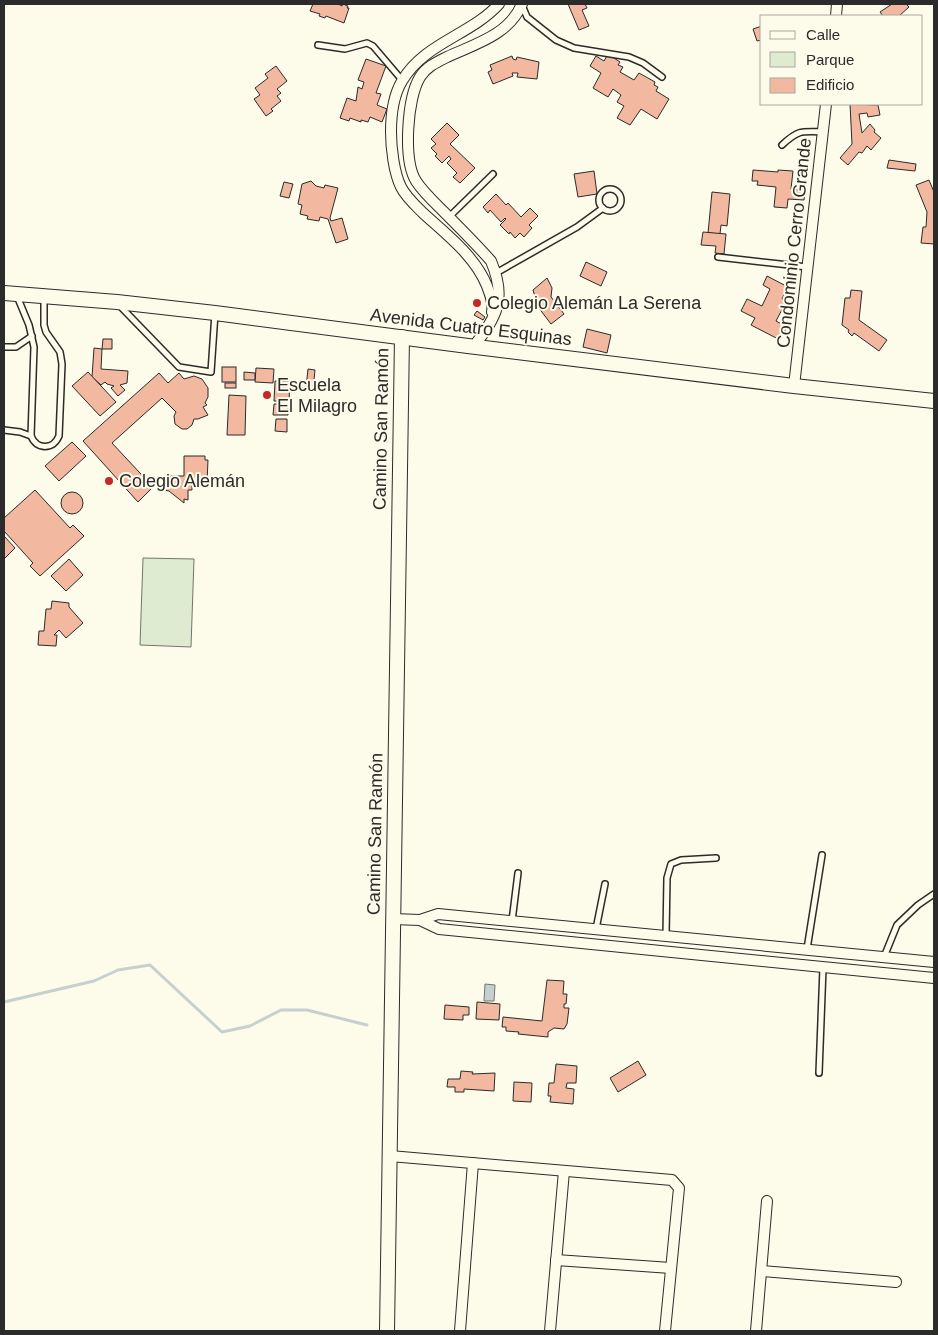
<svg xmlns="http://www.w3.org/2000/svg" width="938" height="1335" font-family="Helvetica,sans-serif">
  <rect width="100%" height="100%" fill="#fdfbea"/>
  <path fill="#deebd1" stroke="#74746e" d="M143,558L194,559L191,647L140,645Z"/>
  <path fill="#c7d0d0" stroke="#74746e" d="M485,984L495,985L494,1001H484Z"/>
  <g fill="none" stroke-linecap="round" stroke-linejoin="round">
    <path stroke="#c7d0d0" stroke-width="3" d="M4,1002L94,981L118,970L150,965L222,1032L250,1026L281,1010H307L367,1025"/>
  </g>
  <g fill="#f2b8a0" stroke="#2b2b2b">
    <path d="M311,4H338L342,6L343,4L348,6L347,8H349L344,23L326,16L325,18L319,16L320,14L310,11L313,4Z"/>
    <path d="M568,4H585L587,8L582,10L589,26L579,30Z"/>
    <path d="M892,4H906L909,7L899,16H883L880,12Z"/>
    <path d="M762,26V40L757,41L753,29Z"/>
    <path d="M608,54L620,62L618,65L623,67L620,72L634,80L639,73L655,82L654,85L658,87L656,91L669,99L657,119L641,109L630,125L617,118L624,106L617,102L621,95L613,89L608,97L593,88L601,73L590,66L596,56L604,61Z"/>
    <path d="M512,56L513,59L516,60L517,57L539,62L537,79L517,77L518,73H512L513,76L493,84L488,72L492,70L490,65Z"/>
    <path d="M366,59L386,66L376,93L381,94L377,105L387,109L382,122L370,117L368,122L361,120V122L350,118L349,121L340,118L347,98L356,101L358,87L362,89L364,82L358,80Z"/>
    <path d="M276,66L287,81L277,89L281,93L277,96L281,101L271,109L273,111L266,116L254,99L260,95L255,88L268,78L265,74Z"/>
    <path d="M850,104L878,105L880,115L868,117L867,113L859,114L862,133L870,124L875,130L874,132L881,138L871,150L867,146L862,153L859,152L848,165L840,158L852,144Z"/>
    <path d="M447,123L459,135L450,144L475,168L460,183L453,177L457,173L447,163L451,159L449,156L442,163L435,156L437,154L431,148L436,144L431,139Z"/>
    <path d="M889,160L916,164L915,171L887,168Z"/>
    <path d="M753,170L778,172V170L793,171L791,189L805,191L804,200L788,199L787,208L774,207L776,187L757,185L758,181H752Z"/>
    <path d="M594,171L597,194L578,197L574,174Z"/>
    <path d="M929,180L934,192V244L921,243L923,227H926L927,212L916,185Z"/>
    <path d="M311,181L316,186L324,188L325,185L338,188L330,218L331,221L342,218L348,239L336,243L328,219L320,217L319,221L307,219L308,216L300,214L302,205L298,204L302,184Z"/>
    <path d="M284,182L293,184L289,198L280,196Z"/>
    <path d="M712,192L730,194L727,226L721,225L720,234L708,233Z"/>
    <path d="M496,194L506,205L508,203L521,217L530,208L538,216L529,225L532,228L524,237L520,233L515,238L510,232L509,234L500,225L506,219L505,218L501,222L490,210L488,213L483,207Z"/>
    <path d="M703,232L726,234L724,254L715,253L716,246L701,245Z"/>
    <path d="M586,262L607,272L601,286L580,276Z"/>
    <path d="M767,276L788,287L782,299L786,302L776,321L787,327L780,340L751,325L755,318L741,311L747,299L762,306L770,289L763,285Z"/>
    <path d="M547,278L552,288L551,297L564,314L551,324L538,307L533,290Z"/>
    <path d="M851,290L862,291L859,320L887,340L879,351L854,333L852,336L848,332L849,330L842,325L845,298H850Z"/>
    <path d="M477,311L485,317L483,320L474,315Z"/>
    <path d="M587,329L611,335L607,353L583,347Z"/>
    <path d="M103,339H112V349H102Z"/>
    <path d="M94,348L102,349L101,369L128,371L127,383L120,385L125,390L118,396L111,388L114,386L107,384L105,382L101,385L92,377Z"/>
    <rect x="222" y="367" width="14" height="15"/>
    <path d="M256,368L274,369L273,383L255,382Z"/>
    <path d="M308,369L315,370L313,389L306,388Z"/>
    <path d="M88,372L116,402L100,416L72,386Z"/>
    <path d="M244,372L255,373V380H244Z"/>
    <path d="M159,373L168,383L179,373L184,379L194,376L202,379L208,388V397L205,403L207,405L203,407L208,415L198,419H194L192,425L187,429H182L175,424L174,416L176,412L162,398L112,443L153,487L138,502L83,441Z"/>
    <path d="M275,381H290L289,401H274Z"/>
    <rect x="225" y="383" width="11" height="5"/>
    <path d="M229,395L246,396L245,435H227Z"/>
    <path d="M274,404H288V415H273Z"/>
    <path d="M276,419H287V432L275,431Z"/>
    <path d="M72,442L86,456L59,481L45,466Z"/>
    <path d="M184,456H205V460H208L207,483H192V490H188V500L184,499V503L169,491L164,490V476H184Z"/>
    <path d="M35,490L70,528L73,525L84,536L40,576L30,566L33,563L4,531V518Z"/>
    <circle cx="72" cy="503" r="11"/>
    <path d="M4,536L15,548L4,559Z"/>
    <path d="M69,559L83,575L66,591L51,576Z"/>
    <path d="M52,601L69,603V607L83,623L66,638L59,630L54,635H57L56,646L38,645L39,631H44L46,609H51Z"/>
    <path d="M547,980L564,981L563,994H567L566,1004H564V1008H569L567,1024L564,1029L554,1028L548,1032V1037L518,1034L519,1032L506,1031V1027H502L503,1017L542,1021Z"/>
    <path d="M477,1002L500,1004L499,1020L476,1019Z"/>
    <path d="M445,1005L469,1007V1015H463V1020L444,1019Z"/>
    <path d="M638,1061L646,1075L618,1092L610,1078Z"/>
    <path d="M556,1064L577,1066L576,1083H567L566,1088L574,1089L573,1104L550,1102L551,1096H548L549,1083H554Z"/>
    <path d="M461,1071L473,1072L472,1074L495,1073L494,1091L464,1089V1092H455V1087H447L448,1079H460Z"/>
    <path d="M514,1082L532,1083L531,1102L513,1101Z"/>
  </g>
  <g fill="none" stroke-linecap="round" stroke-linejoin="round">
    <g stroke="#2b2b2b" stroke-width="8">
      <g id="lane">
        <path d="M522,5L527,17L556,40L574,48L629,57L643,63L662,77"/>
        <path d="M318,45L345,49L367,43L373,46L402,80"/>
        <path d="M782,145C798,130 801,131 823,132"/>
        <circle cx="610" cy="200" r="11"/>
        <path d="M449,217L493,174"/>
        <path d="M718,257L807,267"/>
        <path d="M496,273L577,227L603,208"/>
        <path d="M17,296L29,325L34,347L31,436C37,450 53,450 59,436L62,364L60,352L46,332L44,325V298"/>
        <path d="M120,306L179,367L211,372L215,313"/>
        <path d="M4,347H16L32,336"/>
        <path d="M4,430L20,432L31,436"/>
        <path d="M512,921L518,873"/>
        <path d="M596,929L605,884"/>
        <path d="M666,935L667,878L671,864L681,860L716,858"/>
        <path d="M807,949L822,855"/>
        <path d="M884,957L897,925L918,905L934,894"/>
        <path d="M819,1073L823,968"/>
      </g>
    </g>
    <g stroke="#2b2b2b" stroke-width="12">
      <g id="street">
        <path d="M836,16L837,4"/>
        <path d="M492,312C494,302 490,295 487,286C475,256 447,235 423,213C415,205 406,197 401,187C394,173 391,148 391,132C391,114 393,96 402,81C424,43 471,35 499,4"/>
        <path d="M473,347C497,317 507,299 491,261C476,244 460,228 444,212C434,202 423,192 416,181C403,160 407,98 420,77C426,67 437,62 447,57C475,44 509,35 522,4"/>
        <path d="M794,386L826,104"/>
        <path d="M393,919L420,920L439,929L934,978"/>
        <path d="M420,920L438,914L934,962"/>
        <path d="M390,1156L672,1180L679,1188L665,1331"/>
        <path d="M556,1260L671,1268"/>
        <path d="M761,1271L896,1282"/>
        <path d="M460,1331L473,1163"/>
        <path d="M550,1331L564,1171"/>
        <path d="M756,1331L767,1201"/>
      </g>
    </g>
    <g stroke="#2b2b2b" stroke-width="16">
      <g id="secondary">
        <path d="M4,293L117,302L215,313L468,346L794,386L934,401"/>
        <path d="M387,1331L402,337"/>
      </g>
    </g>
    <use href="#lane" stroke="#fdfbea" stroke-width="5"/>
    <use href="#street" stroke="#fdfbea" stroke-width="10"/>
    <use href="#secondary" stroke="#fdfbea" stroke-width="14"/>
  </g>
  <g fill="#c62828" stroke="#fdfbea" stroke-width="2">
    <circle cx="477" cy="303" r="5"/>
    <circle cx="267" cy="395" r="5"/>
    <circle cx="109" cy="481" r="5"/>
  </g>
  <g text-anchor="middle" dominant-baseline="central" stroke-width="4" stroke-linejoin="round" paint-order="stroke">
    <g font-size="18" fill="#2b2b2b" stroke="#fdfbea">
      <text transform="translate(794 243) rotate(-84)">Condominio Cerro Grande</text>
      <text transform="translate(471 327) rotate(7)">Avenida Cuatro Esquinas</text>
      <text transform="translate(381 429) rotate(-89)">Camino San Ramón</text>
      <text transform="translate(375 834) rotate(-89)">Camino San Ramón</text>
    </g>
    <g font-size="18" fill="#2b2b2b" stroke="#fdfbea" text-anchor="start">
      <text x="487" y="303">Colegio Alemán La Serena</text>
      <text x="277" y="385">Escuela<tspan x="277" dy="21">El Milagro</tspan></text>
      <text x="119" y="481">Colegio Alemán</text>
    </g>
  </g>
  <rect width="938" height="1335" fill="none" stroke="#2b2b2b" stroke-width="10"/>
  <rect x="760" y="15" width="162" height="90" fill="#fdfbea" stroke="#a9a89e"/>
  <rect x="770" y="31" width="25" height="8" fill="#fdfbea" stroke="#a9a89e"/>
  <text x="806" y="40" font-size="15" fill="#2b2b2b">Calle</text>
  <rect x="770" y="52" width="25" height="15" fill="#deebd1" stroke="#a9a89e"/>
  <text x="806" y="65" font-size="15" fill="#2b2b2b">Parque</text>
  <rect x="770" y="78" width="25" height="15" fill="#f2b8a0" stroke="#a9a89e"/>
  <text x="806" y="90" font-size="15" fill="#2b2b2b">Edificio</text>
</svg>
